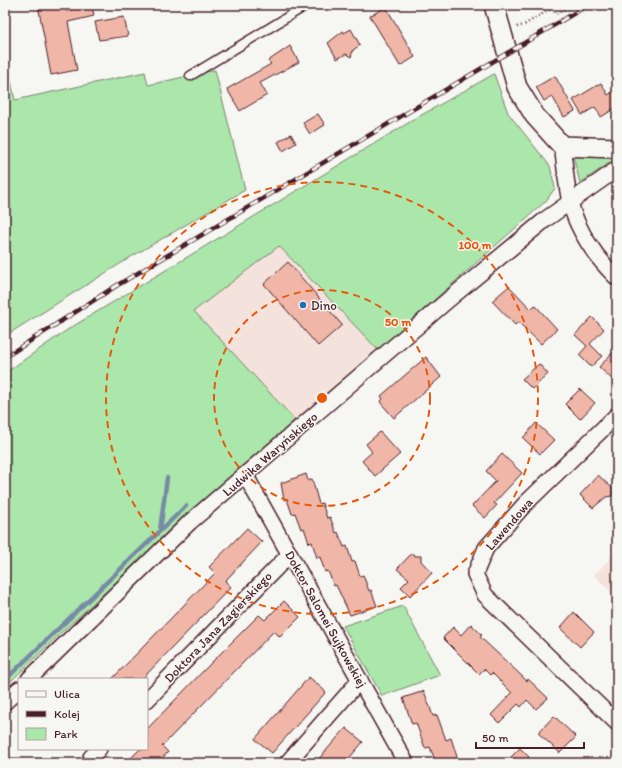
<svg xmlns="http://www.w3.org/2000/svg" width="622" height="768" font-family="Itim,sans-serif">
  <rect width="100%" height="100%" fill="#f6f6f2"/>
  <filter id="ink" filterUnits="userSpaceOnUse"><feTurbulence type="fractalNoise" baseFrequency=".025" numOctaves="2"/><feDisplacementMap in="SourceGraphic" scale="8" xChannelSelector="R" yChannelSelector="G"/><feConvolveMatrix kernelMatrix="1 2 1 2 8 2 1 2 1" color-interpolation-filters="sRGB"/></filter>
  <g filter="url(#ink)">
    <g fill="#f4e3dc">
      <path d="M279,246L378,350L295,420L194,311Z"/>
      <path d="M617,551V598L594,575Z"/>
    </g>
    <g fill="#abe6ab" stroke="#7a826b">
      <path d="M5,52L15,100L145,72L148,85L215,70L245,190L131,257L5,336Z"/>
      <path d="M494,74L508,113L550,166L555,188L546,201L378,350L279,246L194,311L295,420L66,628L5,687V373L67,330L418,117Z"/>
      <path d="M572,152L617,155V158L580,183Z"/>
      <path d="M403,606L440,675L382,696L343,626Z"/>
    </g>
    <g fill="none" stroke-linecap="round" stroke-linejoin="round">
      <g stroke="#768ba4" stroke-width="4.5">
        <path d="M160,530L167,478"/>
        <path d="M5,680L186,506"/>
      </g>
    </g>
    <g fill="#f0b7a8" stroke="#4a1f2b">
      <path d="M38,5H65L66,11L92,5L94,16L68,22L77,70L51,75Z"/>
      <path d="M386,7L415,57L400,66L370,16Z"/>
      <path d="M124,17L128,36L99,40L95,22Z"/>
      <path d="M351,29L360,45L353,50L351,57L346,54L337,59L328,43L343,31L344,33Z"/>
      <path d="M290,46L299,62L260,83L267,95L240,111L227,89L271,64L268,61Z"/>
      <path d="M555,76L575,111L564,117L552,96L544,101L536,87Z"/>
      <path d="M601,83L608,95L617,89V107L601,117L595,107L582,115L573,100Z"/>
      <path d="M318,114L325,125L310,134L303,123Z"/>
      <path d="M291,134L296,143L283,151L278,142Z"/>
      <path d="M288,262L342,325L318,346L264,284Z"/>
      <path d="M509,286L531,309L535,305L557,329L541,344L518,322L515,325L492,301Z"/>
      <path d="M592,317L604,329L590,344L602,356L591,367L579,355L587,346L575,335Z"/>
      <path d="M617,348V384L599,367Z"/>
      <path d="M426,357L441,377L394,418L380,402L383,399L381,396Z"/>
      <path d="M539,364L548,374L532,389L522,379Z"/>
      <path d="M580,389L595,403L580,419L565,404Z"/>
      <path d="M536,423L554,440L540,454L523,438Z"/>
      <path d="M380,432L400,454L375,476L362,461L372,452L366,444Z"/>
      <path d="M502,454L522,473L494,503L497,505L485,518L472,506L496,481L486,471Z"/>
      <path d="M306,474L308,481L312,479L319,504L322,503L327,518L330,517L336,533L338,532L344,547L347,546L352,562L355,561L360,576L363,575L369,591L371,590L377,606L350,615L336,585L334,586L328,571L325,572L320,557L317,558L312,542L309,543L304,528L301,529L295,513L292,514L287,499L284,500L281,483Z"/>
      <path d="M598,475L612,488V496L606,497L593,508L580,495Z"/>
      <path d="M247,528L262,542L225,581L231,587L142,679H112L215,573L209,567Z"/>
      <path d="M412,553L415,556H421V561L432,573L410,596L401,587L409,579L397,569Z"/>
      <path d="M284,601L300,617L280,637L274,631L162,746L168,752L158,763H126L140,749H147V729L211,663L259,615L265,620Z"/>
      <path d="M574,612L594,632L580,647L560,628Z"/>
      <path d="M471,624L482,635L480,637L509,664L527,681L528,679L548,698L536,709L527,700L521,707L518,704L499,723L491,715L512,693L492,673L490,675L484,669L479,674L443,638L453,627L461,635Z"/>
      <path d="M309,677L326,692L272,753L255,739Z"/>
      <path d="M424,691L433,716L437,715L446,740L451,738L459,763H436L430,747L425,748L416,723L412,724L403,698Z"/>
      <path d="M554,716L576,737L560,753L538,733Z"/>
      <path d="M346,728L363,742L345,763H315Z"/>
      <path d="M520,748L529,757L524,763H517L511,757Z"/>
    </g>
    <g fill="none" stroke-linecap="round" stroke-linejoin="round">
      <g stroke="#4a1f2b" stroke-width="11">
        <path id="service" d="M190,76L307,5"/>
      </g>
      <g stroke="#4a1f2b" stroke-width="18">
        <g id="minor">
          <path d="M562,146C565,164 566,185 570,202C577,230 596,258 617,278"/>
          <path d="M617,415L525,504L486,548L475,574L485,595L617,723"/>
          <path d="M244,476L248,480L406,763"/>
          <path d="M29,679L190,522L448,300L546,219L617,169"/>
          <path d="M147,700L290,554"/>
          <path d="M5,702L19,689"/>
          <path d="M91,757L99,749"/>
          <path d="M287,763L360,680"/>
        </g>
      </g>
      <g stroke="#4a1f2b" stroke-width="22">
        <path id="tertiary" d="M494,5L517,87L535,116L562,146L617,148"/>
      </g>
      <path stroke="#4a1f2b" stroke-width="2.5" stroke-dasharray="1 3" stroke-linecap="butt" d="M517,27L524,25L552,8L556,14L571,5"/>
      <use href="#service" stroke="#f6f6f2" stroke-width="8"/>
      <use href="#minor" stroke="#f6f6f2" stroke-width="15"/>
      <use href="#tertiary" stroke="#f6f6f2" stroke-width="19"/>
      <g stroke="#4a1f2b" stroke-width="4.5">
        <path id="rail" d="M5,357L116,286L588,5"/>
      </g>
      <use href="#rail" stroke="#f6f6f2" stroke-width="3" stroke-dasharray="9" stroke-linecap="butt"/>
    </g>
  </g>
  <g fill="none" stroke="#e8590c" stroke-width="2" stroke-dasharray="7 5">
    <circle cx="322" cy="398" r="108"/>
    <circle cx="322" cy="398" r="216"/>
  </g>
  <circle fill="#1f6fb2" stroke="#f6f6f2" stroke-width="1.5" cx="303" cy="305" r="4"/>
  <g text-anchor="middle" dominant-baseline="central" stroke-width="3" stroke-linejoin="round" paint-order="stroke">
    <g font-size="13" fill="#4a1f2b" stroke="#f6f6f2" text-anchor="start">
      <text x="311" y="305">Dino</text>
    </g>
    <g font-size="13" fill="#4a1f2b" stroke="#f6f6f2">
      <text transform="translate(270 454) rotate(-41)">Ludwika Waryńskiego</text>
      <text transform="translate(509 524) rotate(-49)">Lawendowa</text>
      <text transform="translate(326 619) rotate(61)">Doktor Salomei Sujkowskiej</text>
      <text transform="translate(218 627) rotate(-46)">Doktora Jana Zagierskiego</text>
    </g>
  </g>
  <circle cx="322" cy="398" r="6" fill="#e8590c" stroke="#f6f6f2" stroke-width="2"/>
  <g font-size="12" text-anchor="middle" font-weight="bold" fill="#e8590c" stroke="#f6f6f2" stroke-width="3" stroke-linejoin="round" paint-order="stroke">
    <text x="475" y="249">100 m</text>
    <text x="398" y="326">50 m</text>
  </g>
  <rect width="622" height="768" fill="none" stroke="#f6f6f2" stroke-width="20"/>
  <rect x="10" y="10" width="602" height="748" fill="none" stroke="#4a1f2b" stroke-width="1.5" filter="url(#ink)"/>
  <rect x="18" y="678" width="130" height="72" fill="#f6f6f2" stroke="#b1a0a2"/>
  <rect x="26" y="691" width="20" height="6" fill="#f6f6f2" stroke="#b1a0a2"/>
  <text x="54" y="698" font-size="12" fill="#4a1f2b">Ulica</text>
  <rect x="26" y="711" width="20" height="6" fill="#4a1f2b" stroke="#b1a0a2"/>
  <text x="54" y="718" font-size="12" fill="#4a1f2b">Kolej</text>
  <rect x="26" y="728" width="20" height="12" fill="#abe6ab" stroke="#b1a0a2"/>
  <text x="54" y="738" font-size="12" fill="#4a1f2b">Park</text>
  <path d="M476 742v6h108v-6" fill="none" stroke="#4a1f2b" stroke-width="2"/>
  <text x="482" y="742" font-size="12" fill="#4a1f2b" stroke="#f6f6f2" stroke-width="3" paint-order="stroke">50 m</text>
</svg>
